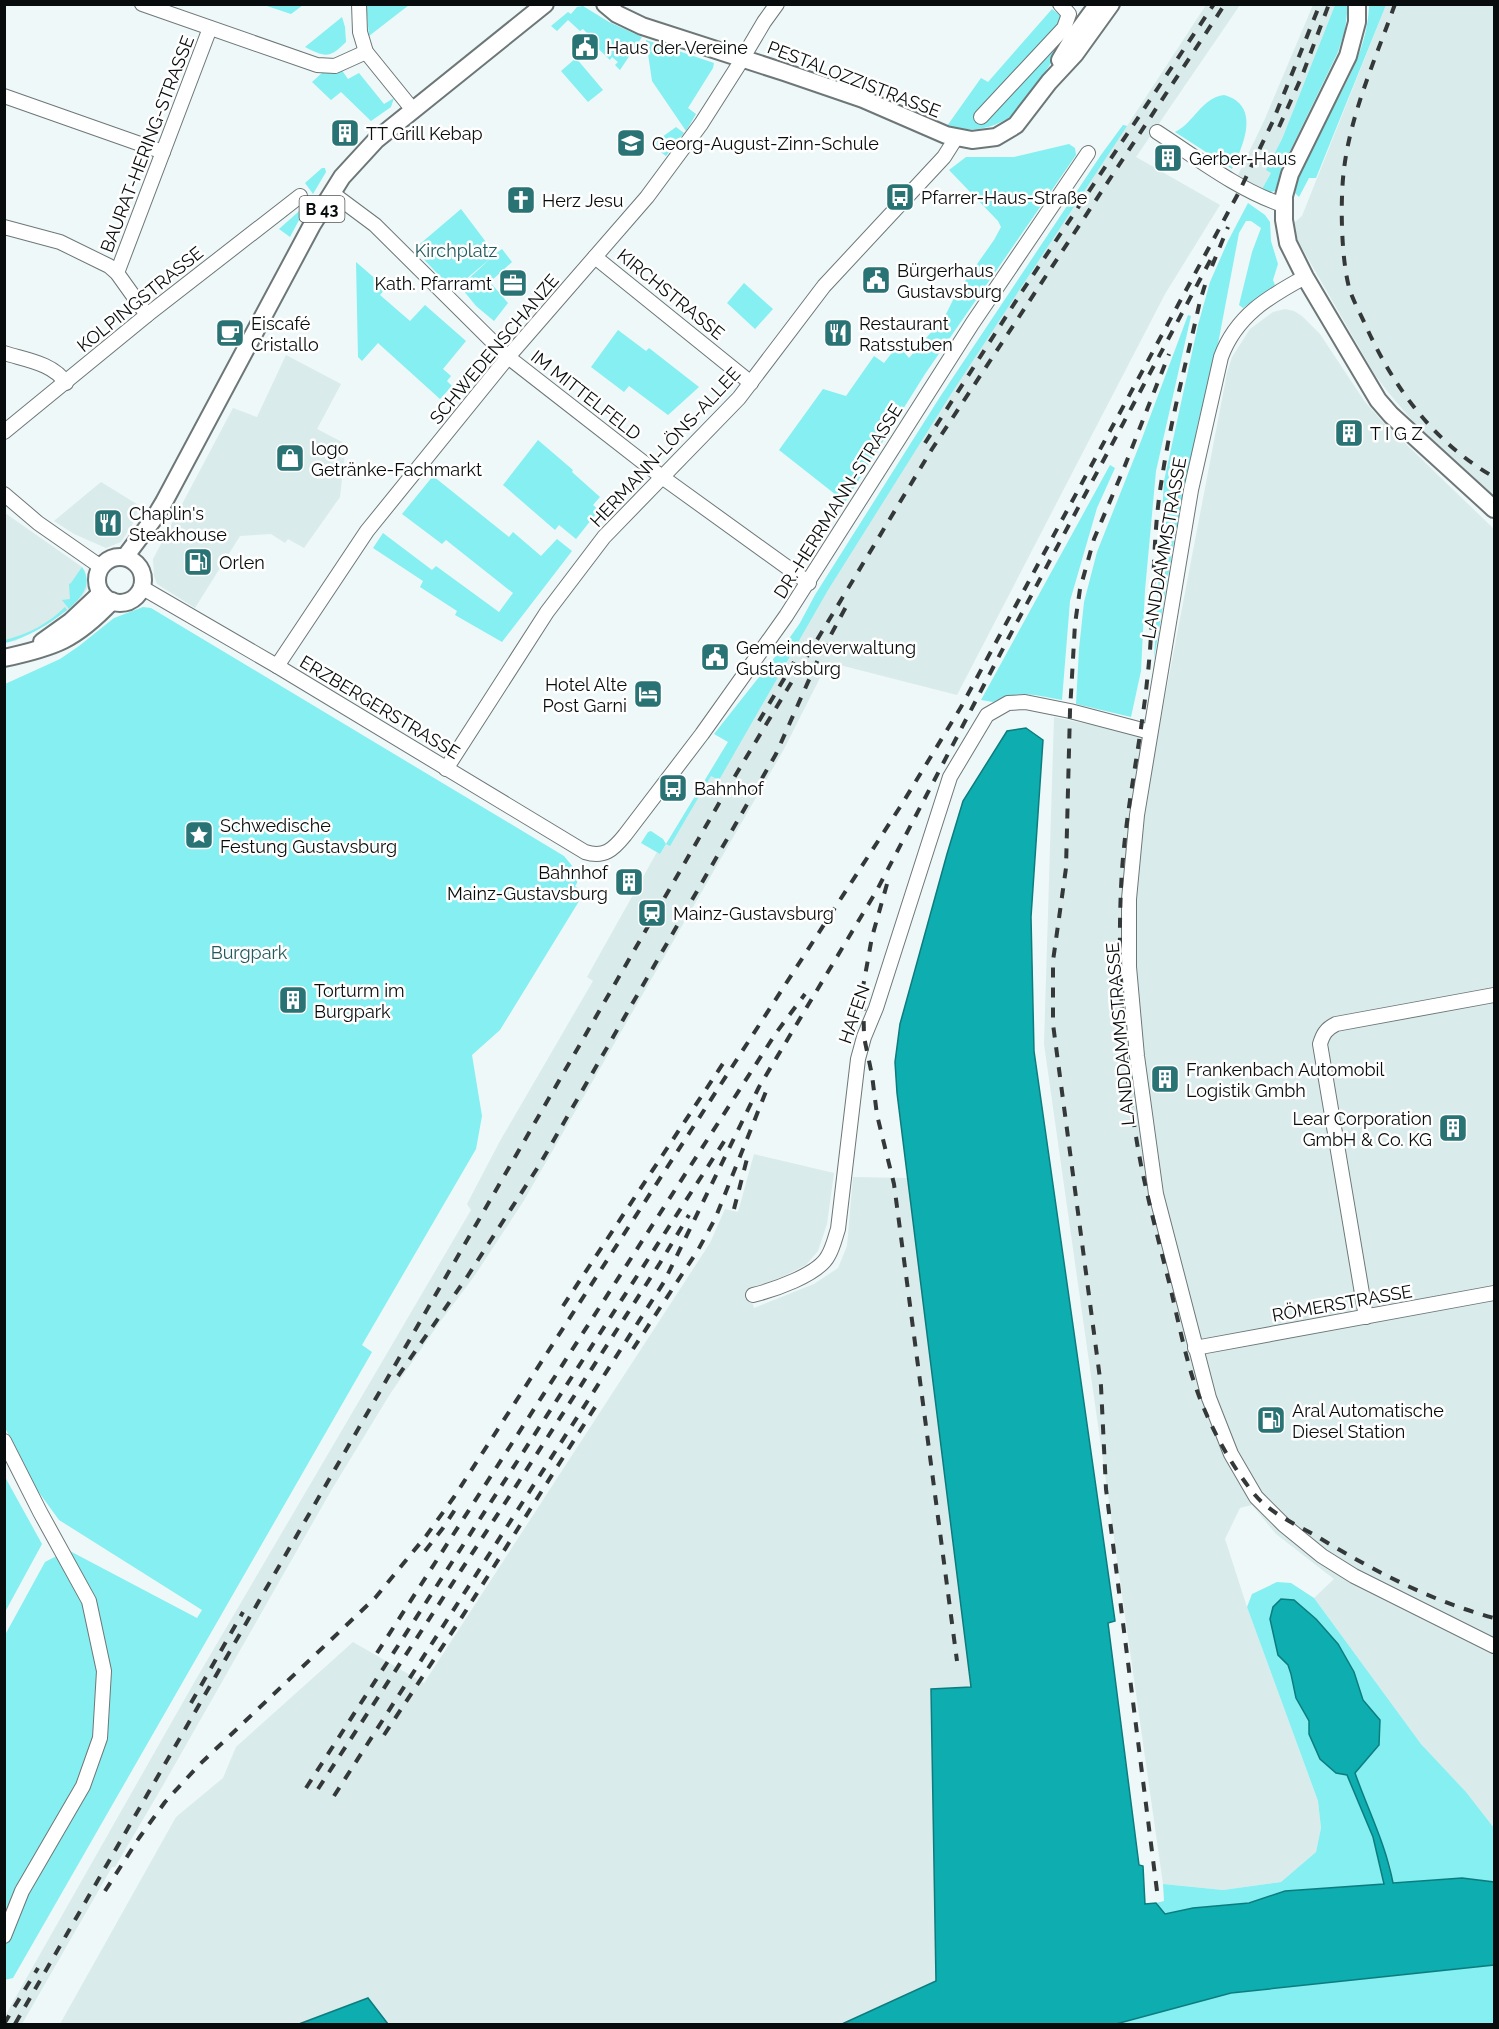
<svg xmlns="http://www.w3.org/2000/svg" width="1499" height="2029" font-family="Raleway,sans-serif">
  <rect width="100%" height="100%" fill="#eef8f8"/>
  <g fill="#d9ebeb">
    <path d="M1206,5H1240L1136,157L1220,205L1165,294L957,695L828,662L784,749L523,1202L475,1275L437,1326L390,1394L332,1489L162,1787L115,1867H112L22,2024H5V2016L195,1681L471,1210L467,1204L500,1141L593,981L587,977L657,852L660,854L800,623L815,595L940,397L1101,155L1123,125L1127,126Z"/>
    <path d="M1313,5H1335L1282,139L1267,169L1271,173L1262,189L1238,175L1264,121Z"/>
    <path d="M1386,5H1494V495L1416,425L1388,392L1375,375L1299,243L1295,231L1294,223L1302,216Z"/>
    <path d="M1285,309L1294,311L1302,316L1320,334L1365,402L1382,421L1494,529V1828L1466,1792L1421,1744L1314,1598L1334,1579L1276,1534L1252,1505L1240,1508L1225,1539L1247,1607L1318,1801L1321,1828L1316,1852L1281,1882L1223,1890L1163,1884L1044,1044L1054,717L1157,739L1227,373L1232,357L1250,329L1273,312Z"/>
    <path d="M286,355L341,384L317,429L346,444L340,497L304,548L288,539L285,543L271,534L240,536L195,608L157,584L154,576L153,559L233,408L257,417Z"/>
    <path d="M101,482L140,506L132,525L121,542L106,548L74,534L54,521Z"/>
    <path d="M5,513L82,567L85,571L87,589L82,597L69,609L48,624L15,641L5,643Z"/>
    <path d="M754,1154L834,1173L827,1224L818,1251L806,1265L782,1277L748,1289L754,1308L814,1284L838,1268L847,1246L853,1177L908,1178L971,1688L931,1690L936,1981L842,2024H388L368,1998L299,2024H60L176,1817L223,1778L236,1747L353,1642L424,1683L710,1243L725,1209L738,1212Z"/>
  </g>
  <g fill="#85eff1">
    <path d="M264,5H303L291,14Z"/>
    <path d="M366,5V4L409,5L369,36Z"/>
    <path d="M1335,5H1348L1345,30L1338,52L1290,151L1277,187L1275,191L1271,192L1262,189L1271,173L1266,170L1282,139Z"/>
    <path d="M1369,5H1386L1316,178H1309L1299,197L1295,193C1299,173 1308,156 1317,137C1339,95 1368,53 1369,5Z"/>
    <path d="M583,6L609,22L642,37L620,70L615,65L618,62L612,57L610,60L586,37L588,34L583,29L580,31L568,20L557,31L551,26L568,12L571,14L577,7Z"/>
    <path d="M1052,9L1076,27L1018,111C997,128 974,134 947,126L981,78L988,82Z"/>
    <path d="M342,17L345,27L346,42C329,59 325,57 305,47Z"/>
    <path d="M646,40L714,63L713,68L688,108L696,114L686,131L652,81Z"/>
    <path d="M576,58L603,90L588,102L561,71Z"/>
    <path d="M341,69L348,79L359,73L384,104L394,98L391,107L371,121L341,92L331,100L312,82L323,72Z"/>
    <path d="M1224,95C1261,105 1244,145 1232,169L1175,132C1195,122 1201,98 1224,95Z"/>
    <path d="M1123,125L1127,126L951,394L828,590L719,780L711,776L670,846L666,844L728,742L714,734L786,643L800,623L815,595L940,397L1101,155Z"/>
    <path d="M676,127L684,133L666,156L651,145Z"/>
    <path d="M1069,144L1075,148L1076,155L925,374L845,502L779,450L823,389L846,396L874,356L884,363L898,345L909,358L945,316L956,294L994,240L1001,227L998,221L949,170L966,157H1014Z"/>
    <path d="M322,168H325L326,172L313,194L305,183Z"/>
    <path d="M1248,203L1265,215L1270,222L1271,241L1278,264L1273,280L1275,285L1243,308L1239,305L1252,252L1261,228L1251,221H1246L1239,233L1218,344L1198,423L1174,542L1154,659L1164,481L1198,325L1210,282L1228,241Z"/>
    <path d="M306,205V207L290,237L279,229Z"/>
    <path d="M461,209L495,254L502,249L512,262L490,282L508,303L494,321L476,306L463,290L467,287L464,283L491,258L453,290L414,249Z"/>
    <path d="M356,262L386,288L380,295L410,321L425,305L466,341L443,369L451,376L447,381L452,386L440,399L378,343L362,361L358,357Z"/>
    <path d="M744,283L773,309L755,329L727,303Z"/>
    <path d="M1188,315L1191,316L1156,471L1145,590L1141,671L1131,717L1076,704L1079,649L1084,602L1097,552L1141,441Z"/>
    <path d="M618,330L646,351L649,348L699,387L668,415L629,386L624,392L591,367Z"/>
    <path d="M538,440L573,470L572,472L600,497L593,505L599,510L576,539L559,525L555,530L503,485Z"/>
    <path d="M1110,465L1115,468L1097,508L1070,601L1062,700C1035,695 1018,689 993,702L981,700Z"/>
    <path d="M433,476L509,537L513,532L541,556L557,539L572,551L502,642L455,615L457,611L420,587L423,581L373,548L383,533L432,570L436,566L499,612L513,593L446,540L442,544L402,514Z"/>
    <path d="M82,567C94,585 81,597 69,609L62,600L70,599L69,584L71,583Z"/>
    <path d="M65,607L67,610C48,625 28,637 5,643V640C28,634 48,624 65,607Z"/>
    <path d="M143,607L151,608L564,856L578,873L577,883L575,886L584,893L500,1030L472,1055L482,1116L476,1149L362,1345L372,1352L13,1978L4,1980L5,1635L45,1562L68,1550L197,1618L202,1610L59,1520L35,1487L5,1428V684L60,659L79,646L114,618Z"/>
    <path d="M651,831L663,839L666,844L660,854L641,843L648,832Z"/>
    <path d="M5,1477L42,1544L5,1612Z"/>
    <path d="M1277,1582L1291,1583L1314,1598L1421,1744L1466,1792L1494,1828V1882L1462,1878L1393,1884L1390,1865L1355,1773L1379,1746V1720L1362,1700L1354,1672L1338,1644L1316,1619H1270L1278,1655L1288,1665L1291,1674L1296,1698L1309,1722V1734L1336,1773L1347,1775L1373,1837L1384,1884L1285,1891L1249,1903L1193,1908L1165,1914L1156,1903L1164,1901L1163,1884L1223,1890L1281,1882L1316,1852L1321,1828L1318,1801L1247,1607L1252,1594Z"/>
    <path d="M1494,1965V2024H1116L1231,1993Z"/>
  </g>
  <g fill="#0eadb0" stroke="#0c7d7f" stroke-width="1.5">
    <path d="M1026,728L1043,740L1031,917L1034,1051L1115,1621L1108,1623L1139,1865L1143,1866L1145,1904L1156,1903L1165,1914L1193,1908L1249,1903L1285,1891L1384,1884L1373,1837L1347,1775L1336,1773L1320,1759L1309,1734V1721L1296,1698L1291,1674L1288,1665L1278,1655L1270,1619L1273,1607L1281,1599L1294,1600L1316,1619L1338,1644L1354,1672L1363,1700L1380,1720L1379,1745L1355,1773C1368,1810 1386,1845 1393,1883L1462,1878L1494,1882V1965L1231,1993L1116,2024H842L936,1981L931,1689L971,1687L897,1093L895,1062L900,1024L947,854L963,801L1007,731Z"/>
    <path d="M368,1998L388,2024H299Z"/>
  </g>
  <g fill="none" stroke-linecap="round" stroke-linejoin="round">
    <g stroke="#6e7777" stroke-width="16">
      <g id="minor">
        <path d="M142,4L317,65L335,66L366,52"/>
        <path d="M359,4L360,32L366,52L413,110"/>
        <path d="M4,96L163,152"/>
        <path d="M981,117L1064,28L1069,14L1060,4"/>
        <path d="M1157,132C1197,158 1238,190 1283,205"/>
        <path d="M332,193L375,225L508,357L662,477L809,583"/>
        <path d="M4,227L60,242L109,266L117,273L147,315"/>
        <path d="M595,257L751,383"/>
        <path d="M117,273L210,28"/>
        <path d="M1305,277C1268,297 1236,316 1221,357L1191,490L1137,815L1129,899V967L1137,1056L1156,1194L1209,1398L1231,1454L1256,1497L1284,1525L1322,1556L1354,1576L1494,1646"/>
        <path d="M4,353C26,360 53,363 66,383"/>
        <path d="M4,432L147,315L300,196"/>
        <path d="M4,494L38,523L101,567"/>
        <path d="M141,587L277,666L585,852C604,858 613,850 625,835L702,734L786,616L972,324L1088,153"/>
        <path d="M277,666L367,531L508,357L647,197L701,124L738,66L764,22L777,4"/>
        <path d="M446,769L547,612L604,537L739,398L824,286L944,157L956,138"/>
        <path d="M753,1295C773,1290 818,1275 828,1256C833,1248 835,1238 838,1229L858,1059L864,1037L876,1008L950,777L987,715L1008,703L1025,702L1070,711L1150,732"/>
        <path d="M1366,1317L1320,1044C1323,1034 1326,1029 1336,1024L1494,995"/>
        <path d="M1195,1348L1494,1293"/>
        <path d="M4,1441L40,1512L89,1601L104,1671L100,1738L83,1786L22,1891L4,1936"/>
      </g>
    </g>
    <g stroke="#6e7777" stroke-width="20">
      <g id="major">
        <path d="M605,4L617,14L642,26L784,72L863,99L946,135L972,140L996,137L1016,125L1049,82L1075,54L1111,4"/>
        <path d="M1357,4V22L1348,56L1290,174L1284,196V220L1288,243L1305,277L1378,400L1391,415L1494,509"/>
        <path d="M1060,60L1073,38L1098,4"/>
        <path d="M125,557L155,517L164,502L312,225L342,177L376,140L545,4"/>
        <circle cx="120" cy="580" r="23"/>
        <path d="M42,642L70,622L101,593"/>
        <path d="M4,658C55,647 75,640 112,601"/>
      </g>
    </g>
    <use href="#minor" stroke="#fff" stroke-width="14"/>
    <use href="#major" stroke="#fff" stroke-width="16"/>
    <g stroke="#343838" stroke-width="4" stroke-dasharray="10 10" stroke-linecap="butt">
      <path d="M1395,4C1376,58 1351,112 1344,169C1340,200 1341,261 1350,291C1354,302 1360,313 1365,324C1393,387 1434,443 1494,477"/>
      <path d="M1279,127L1302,76L1329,4"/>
      <path d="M1212,266L1228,227"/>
      <path d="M1205,285L1200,301C1187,360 1171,418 1162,478C1151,542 1155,608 1148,672C1141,745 1124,815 1121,888C1117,980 1124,1075 1141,1165C1149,1204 1159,1243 1169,1282C1176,1311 1182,1341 1190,1369C1202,1411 1224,1455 1251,1490C1267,1512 1295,1524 1318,1537C1374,1571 1431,1601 1494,1618"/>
      <path d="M925,443L1023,290L1214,4"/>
      <path d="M759,721L794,662"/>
      <path d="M887,884L872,937L863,987L864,1037L872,1075L877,1115L894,1184L957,1661"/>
      <path d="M734,1209L748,1155"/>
      <path d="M563,1306L726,1059"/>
      <path d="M633,1349L698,1250L715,1219L767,1089"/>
      <path d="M398,1376L467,1277L540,1164L776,754L820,655L847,605"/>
      <path d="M425,1551L443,1528L458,1505"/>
      <path d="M377,1653L776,1033L805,994"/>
      <path d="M191,1703L243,1612"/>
      <path d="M384,1735L460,1620L597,1404"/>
      <path d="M306,1788L725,1140"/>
      <path d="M318,1789L507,1500L660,1263L689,1215"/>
      <path d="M334,1796L664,1282L759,1087L877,890L1008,639L1212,257"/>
      <path d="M105,1891L139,1838L165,1802L200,1764L375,1598L426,1536L454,1497L902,804L961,707L1239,192L1273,121L1320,4"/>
      <path d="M1157,1891L1106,1489L1101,1386L1053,1024V961L1066,868L1070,711L1075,624L1080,589L1094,539L1124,468L1169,354"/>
      <path d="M4,2024L38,1968"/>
      <path d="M15,2024L729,786L932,449L1225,4"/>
    </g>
  </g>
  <defs>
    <g id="civic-square" transform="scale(1.5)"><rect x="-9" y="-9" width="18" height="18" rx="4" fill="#297375" stroke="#fff"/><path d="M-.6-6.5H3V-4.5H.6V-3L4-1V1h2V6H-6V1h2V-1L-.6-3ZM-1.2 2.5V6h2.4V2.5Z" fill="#fff"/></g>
    <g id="building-square" transform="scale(1.5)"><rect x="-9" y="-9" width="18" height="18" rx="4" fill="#297375" stroke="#fff"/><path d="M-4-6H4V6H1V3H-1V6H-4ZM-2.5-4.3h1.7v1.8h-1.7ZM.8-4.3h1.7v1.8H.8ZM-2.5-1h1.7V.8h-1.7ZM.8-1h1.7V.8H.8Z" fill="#fff"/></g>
    <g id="school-square" transform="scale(1.5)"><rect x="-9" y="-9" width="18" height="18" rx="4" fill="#297375" stroke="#fff"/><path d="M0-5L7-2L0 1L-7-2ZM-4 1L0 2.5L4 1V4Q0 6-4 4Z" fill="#fff"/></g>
    <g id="bus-square" transform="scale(1.5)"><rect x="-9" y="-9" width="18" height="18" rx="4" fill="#297375" stroke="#fff"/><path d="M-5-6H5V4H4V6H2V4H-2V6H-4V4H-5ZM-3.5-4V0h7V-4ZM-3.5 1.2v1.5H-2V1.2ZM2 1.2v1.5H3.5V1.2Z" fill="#fff"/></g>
    <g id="church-square" transform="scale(1.5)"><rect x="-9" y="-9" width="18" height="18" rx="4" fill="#297375" stroke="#fff"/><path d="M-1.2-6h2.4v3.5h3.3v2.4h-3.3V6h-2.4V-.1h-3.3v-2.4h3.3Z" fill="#fff"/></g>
    <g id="office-square" transform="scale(1.5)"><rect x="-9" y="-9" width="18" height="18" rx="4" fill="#297375" stroke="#fff"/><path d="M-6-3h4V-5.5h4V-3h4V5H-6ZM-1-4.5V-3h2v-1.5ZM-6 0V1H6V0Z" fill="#fff"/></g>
    <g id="cafe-square" transform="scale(1.5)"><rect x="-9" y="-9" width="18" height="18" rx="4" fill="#297375" stroke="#fff"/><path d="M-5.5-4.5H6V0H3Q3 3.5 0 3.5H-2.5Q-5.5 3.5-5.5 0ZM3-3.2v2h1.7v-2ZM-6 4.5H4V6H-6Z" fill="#fff"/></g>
    <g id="restaurant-square" transform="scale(1.5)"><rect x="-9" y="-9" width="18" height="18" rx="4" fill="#297375" stroke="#fff"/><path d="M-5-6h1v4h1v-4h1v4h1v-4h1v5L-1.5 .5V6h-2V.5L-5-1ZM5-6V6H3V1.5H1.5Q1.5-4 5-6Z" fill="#fff"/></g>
    <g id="shop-square" transform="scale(1.5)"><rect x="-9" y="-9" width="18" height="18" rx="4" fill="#297375" stroke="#fff"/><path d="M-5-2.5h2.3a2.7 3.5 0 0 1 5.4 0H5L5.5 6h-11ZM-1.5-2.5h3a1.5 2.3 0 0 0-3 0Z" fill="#fff"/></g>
    <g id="fuel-square" transform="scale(1.5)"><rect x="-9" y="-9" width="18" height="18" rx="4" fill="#297375" stroke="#fff"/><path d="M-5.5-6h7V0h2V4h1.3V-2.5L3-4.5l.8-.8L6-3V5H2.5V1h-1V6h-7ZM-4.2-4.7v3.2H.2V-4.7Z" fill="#fff"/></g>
    <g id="hotel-square" transform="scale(1.5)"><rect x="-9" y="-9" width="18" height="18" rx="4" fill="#297375" stroke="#fff"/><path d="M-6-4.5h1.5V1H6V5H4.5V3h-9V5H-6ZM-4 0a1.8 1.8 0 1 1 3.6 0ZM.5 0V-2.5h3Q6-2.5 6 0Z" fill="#fff"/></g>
    <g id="sight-square" transform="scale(1.5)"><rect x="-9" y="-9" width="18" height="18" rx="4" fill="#297375" stroke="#fff"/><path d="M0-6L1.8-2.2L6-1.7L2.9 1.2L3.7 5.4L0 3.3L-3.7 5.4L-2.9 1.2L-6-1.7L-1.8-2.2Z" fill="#fff"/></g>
    <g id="station-square" transform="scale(1.5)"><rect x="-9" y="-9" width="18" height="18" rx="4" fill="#297375" stroke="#fff"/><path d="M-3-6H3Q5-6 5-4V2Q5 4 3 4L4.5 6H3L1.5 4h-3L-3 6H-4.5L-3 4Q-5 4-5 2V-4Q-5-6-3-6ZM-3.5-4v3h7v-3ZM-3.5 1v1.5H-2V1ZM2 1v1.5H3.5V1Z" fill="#fff"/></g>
  </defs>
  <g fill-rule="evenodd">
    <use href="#civic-square" x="585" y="47"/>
    <use href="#building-square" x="345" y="133"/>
    <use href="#school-square" x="631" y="143"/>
    <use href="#building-square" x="1168" y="158"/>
    <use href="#bus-square" x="900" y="197"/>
    <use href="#church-square" x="521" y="200"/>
    <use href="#civic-square" x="876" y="280"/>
    <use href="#office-square" x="513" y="283"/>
    <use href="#cafe-square" x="230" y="333"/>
    <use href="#restaurant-square" x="838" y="333"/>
    <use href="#building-square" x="1349" y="433"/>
    <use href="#shop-square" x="290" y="458"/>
    <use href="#restaurant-square" x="108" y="523"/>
    <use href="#fuel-square" x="198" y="562"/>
    <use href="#civic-square" x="715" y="657"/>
    <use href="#hotel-square" x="648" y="694"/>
    <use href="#bus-square" x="673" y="788"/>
    <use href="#sight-square" x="199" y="835"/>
    <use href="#building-square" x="629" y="882"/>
    <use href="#station-square" x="652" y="913"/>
    <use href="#building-square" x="293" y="1000"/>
    <use href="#building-square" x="1165" y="1079"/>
    <use href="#building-square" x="1453" y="1128"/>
    <use href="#fuel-square" x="1271" y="1420"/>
  </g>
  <g text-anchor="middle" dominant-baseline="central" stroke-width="5" stroke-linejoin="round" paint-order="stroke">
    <rect fill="#fff" stroke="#535555" stroke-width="1.5" x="299.5" y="196" width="45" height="26" rx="4.5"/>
    <g font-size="16" font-weight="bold" fill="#090c0c">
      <text x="322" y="209">B 43</text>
    </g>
    <g font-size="18" fill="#090c0c" stroke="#fff" text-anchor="start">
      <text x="606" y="47">Haus der Vereine</text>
      <text x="366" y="133">TT Grill Kebap</text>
      <text x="652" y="143">Georg-August-Zinn-Schule</text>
      <text x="1189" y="158">Gerber-Haus</text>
      <text x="921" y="197">Pfarrer-Haus-Straße</text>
      <text x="542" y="200">Herz Jesu</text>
      <text x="897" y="270">Bürgerhaus<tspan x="897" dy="21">Gustavsburg</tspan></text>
      <text x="492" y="283" text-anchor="end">Kath. Pfarramt</text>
      <text x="251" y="323">Eiscafé<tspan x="251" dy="21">Cristallo</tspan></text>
      <text x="859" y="323">Restaurant<tspan x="859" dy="21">Ratsstuben</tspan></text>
      <text x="1370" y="433">T I G Z</text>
      <text x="311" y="448">logo<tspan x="311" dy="21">Getränke-Fachmarkt</tspan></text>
      <text x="129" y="513">Chaplin's<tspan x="129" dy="21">Steakhouse</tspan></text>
      <text x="219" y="562">Orlen</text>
      <text x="736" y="647">Gemeindeverwaltung<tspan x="736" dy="21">Gustavsburg</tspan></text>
      <text x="627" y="684" text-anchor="end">Hotel Alte<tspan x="627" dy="21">Post Garni</tspan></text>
      <text x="694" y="788">Bahnhof</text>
      <text x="220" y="825">Schwedische<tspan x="220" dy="21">Festung Gustavsburg</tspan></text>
      <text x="608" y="872" text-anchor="end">Bahnhof<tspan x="608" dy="21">Mainz-Gustavsburg</tspan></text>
      <text x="673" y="913">Mainz-Gustavsburg</text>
      <text x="314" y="990">Torturm im<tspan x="314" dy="21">Burgpark</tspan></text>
      <text x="1186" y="1069">Frankenbach Automobil<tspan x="1186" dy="21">Logistik Gmbh</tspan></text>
      <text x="1432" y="1118" text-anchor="end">Lear Corporation<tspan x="1432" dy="21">GmbH &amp; Co. KG</tspan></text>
      <text x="1292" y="1410">Aral Automatische<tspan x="1292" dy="21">Diesel Station</tspan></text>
    </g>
    <g font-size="18" fill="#090c0c" stroke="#fff">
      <text transform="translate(854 79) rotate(21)">PESTALOZZISTRASSE</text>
      <text transform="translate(147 144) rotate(-69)">BAURAT-HERING-STRASSE</text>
      <text transform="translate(671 294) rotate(39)">KIRCHSTRASSE</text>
      <text transform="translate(140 299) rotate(-39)">KOLPINGSTRASSE</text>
      <text transform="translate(494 349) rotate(-50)">SCHWEDENSCHANZE</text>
      <text transform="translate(586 395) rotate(38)">IM MITTELFELD</text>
      <text transform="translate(665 447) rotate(-47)">HERMANN-LÖNS-ALLEE</text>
      <text transform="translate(838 501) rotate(-58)">DR.-HERRMANN-STRASSE</text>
      <text transform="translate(1164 548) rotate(-80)">LANDDAMMSTRASSE</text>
      <text transform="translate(380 707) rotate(31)">ERZBERGERSTRASSE</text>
      <text transform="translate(854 1014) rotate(-71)">HAFEN</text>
      <text transform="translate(1120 1034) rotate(-95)">LANDDAMMSTRASSE</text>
      <text transform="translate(1342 1303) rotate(-10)">RÖMERSTRASSE</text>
    </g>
    <g font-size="18" fill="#22595b" stroke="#fff">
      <text x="456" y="250">Kirchplatz</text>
      <text x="249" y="952">Burgpark</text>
    </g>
  </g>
  <rect width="1499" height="2029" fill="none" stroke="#090c0c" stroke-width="12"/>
</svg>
